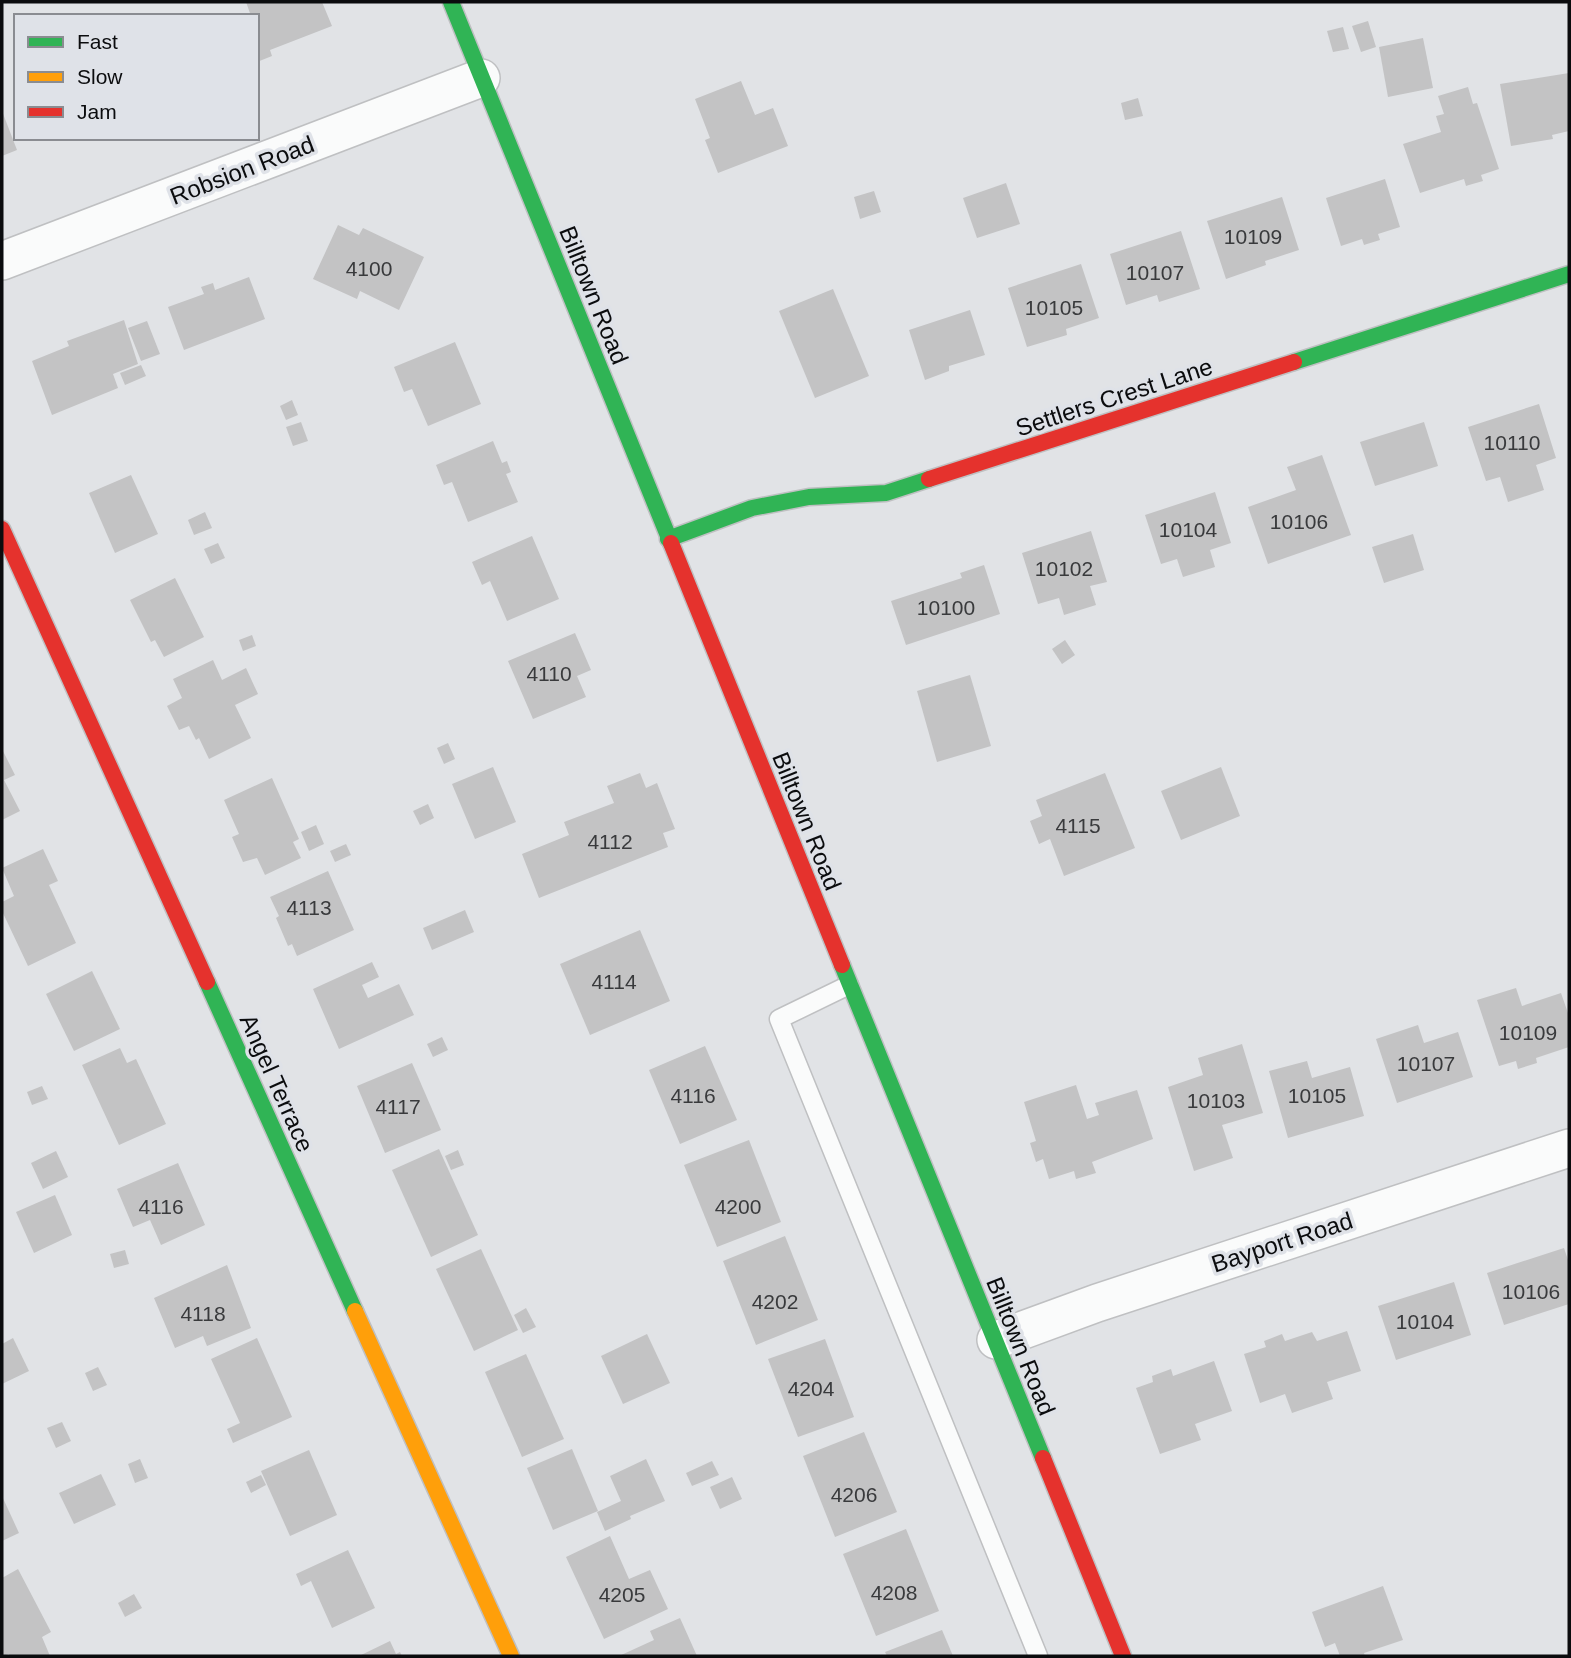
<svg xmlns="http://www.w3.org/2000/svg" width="1571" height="1658" font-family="Helvetica,sans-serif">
  <rect width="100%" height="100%" fill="#e1e3e6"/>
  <g fill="#c3c3c4">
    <path d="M246,2H322L332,26L270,50L272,56L257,62V16H251Z"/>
    <path d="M1368,21L1376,47L1361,52L1352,26Z"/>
    <path d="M1343,27L1349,49L1333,52L1327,31Z"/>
    <path d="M1423,38L1433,88L1388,97L1379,47Z"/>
    <path d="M1569,73V131L1552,135L1553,139L1511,146L1500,84Z"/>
    <path d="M741,81L755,115L773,108L788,146L718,173L705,140L710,138L695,99Z"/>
    <path d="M1468,87L1473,104L1477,103L1499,169L1481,175L1483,181L1469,185L1466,186L1464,179L1420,193L1403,144L1441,132L1436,116L1444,114L1438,96Z"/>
    <path d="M1138,98L1143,116L1125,120L1121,103Z"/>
    <path d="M2,111L17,150L2,156Z"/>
    <path d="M1385,179L1400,227L1378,234L1380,240L1367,244L1364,245L1362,239L1341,246L1326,198Z"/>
    <path d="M1006,183L1020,224L977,238L963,198Z"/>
    <path d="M874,191L881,212L860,219L854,197Z"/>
    <path d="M1282,197L1299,250L1265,261L1266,265L1226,279L1207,221Z"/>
    <path d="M338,225L359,235L363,228L424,257L399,310L360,291L357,299L313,279Z"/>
    <path d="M1181,231L1200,289L1159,302L1157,295L1126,305L1110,254Z"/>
    <path d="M1081,264L1099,318L1066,329L1067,335L1027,347L1008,288Z"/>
    <path d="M249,277L265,319L184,350L168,307L204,294L201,287L213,283L215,290Z"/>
    <path d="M833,289L869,376L815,398L779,311Z"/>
    <path d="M970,310L985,355L949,366V371L925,380L909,330Z"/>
    <path d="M124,320L138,364L113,374L118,388L52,415L32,361L69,346L67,341Z"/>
    <path d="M147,321L160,354L141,361L128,328Z"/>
    <path d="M455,342L481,404L428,426L412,389L404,392L394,367Z"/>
    <path d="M141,365L146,376L125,385L120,373Z"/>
    <path d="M292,400L298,415L286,420L280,406Z"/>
    <path d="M1539,404L1556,458L1536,465L1544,490L1508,502L1500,477L1486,481L1468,427Z"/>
    <path d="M301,422L308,441L293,446L286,427Z"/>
    <path d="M1424,422L1438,466L1375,486L1360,442Z"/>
    <path d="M493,441L502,463L507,461L508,464L511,472L506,474L518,502L468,522L452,482L444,485L436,465Z"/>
    <path d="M1322,455L1351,535L1268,564L1248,507L1296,490L1287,467Z"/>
    <path d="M131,475L158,534L115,553L89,493Z"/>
    <path d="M1215,492L1231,543L1210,550L1215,567L1183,577L1177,559L1161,564L1145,515Z"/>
    <path d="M205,512L212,528L194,535L188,520Z"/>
    <path d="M1091,531L1107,582L1090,586L1096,605L1064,615L1059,598L1038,604L1022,553Z"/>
    <path d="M1413,534L1424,570L1384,583L1372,547Z"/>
    <path d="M532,536L559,599L507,621L490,581L482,585L472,562Z"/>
    <path d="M218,543L225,558L211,564L204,549Z"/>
    <path d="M984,565L1000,614L906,645L891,601L962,578L960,573Z"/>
    <path d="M175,578L204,637L164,657L155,640L151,642L130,600Z"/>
    <path d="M575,633L591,670L577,676L586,697L533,719L508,661Z"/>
    <path d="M252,635L256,646L243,651L239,640Z"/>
    <path d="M1065,640L1075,655L1062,664L1052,649Z"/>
    <path d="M213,660L222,680L246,668L258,694L235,705L251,738L209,759L199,738L196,740L189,726L179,730L167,706L182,698L173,679Z"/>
    <path d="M970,675L991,746L937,762L917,691Z"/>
    <path d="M448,743L455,759L444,764L437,748Z"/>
    <path d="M2,749L15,775L4,780L20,811L2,820Z"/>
    <path d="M493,767L516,822L475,839L452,784Z"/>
    <path d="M1221,767L1240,816L1181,840L1161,791Z"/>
    <path d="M640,773L646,788L657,783L675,829L663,833L668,847L539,898L522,854L569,835L564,822L614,803L607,786Z"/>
    <path d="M1105,773L1135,848L1064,876L1050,839L1039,844L1030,821L1042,816L1036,800Z"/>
    <path d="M272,778L299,839L293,842L301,858L265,875L257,858L243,862L232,837L239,834L224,800Z"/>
    <path d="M428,804L434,818L420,825L413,811Z"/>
    <path d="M316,825L324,844L309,851L301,832Z"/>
    <path d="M346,844L351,855L335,862L330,851Z"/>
    <path d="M43,849L58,881L49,885L76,943L28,966L2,911V902L14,896L2,868Z"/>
    <path d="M328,871L354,930L297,956L292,944L288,946L276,918L279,916L270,897Z"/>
    <path d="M465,910L474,932L432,950L423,928Z"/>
    <path d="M640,930L670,1001L590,1035L560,964Z"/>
    <path d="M372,962L379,977L362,985L368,998L399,984L414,1015L339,1049L313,989Z"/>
    <path d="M92,971L120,1029L74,1051L46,994Z"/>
    <path d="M1516,988L1522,1006L1561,993L1569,1016V1047L1536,1058L1537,1063L1518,1069L1516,1061L1499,1066L1477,1000Z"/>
    <path d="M1418,1025L1424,1043L1458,1032L1473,1077L1397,1103L1376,1039Z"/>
    <path d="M442,1037L448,1050L433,1057L427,1044Z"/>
    <path d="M1242,1044L1263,1113L1222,1125L1233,1158L1194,1171L1168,1087L1203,1075L1198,1058Z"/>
    <path d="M705,1046L737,1120L680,1144L649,1070Z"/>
    <path d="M120,1048L127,1063L136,1059L166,1124L119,1145L82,1065Z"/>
    <path d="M1307,1061L1312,1078L1350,1067L1364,1116L1288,1138L1269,1071Z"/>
    <path d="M412,1063L441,1130L385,1153L357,1086Z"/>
    <path d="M1076,1085L1087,1119L1099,1115L1095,1103L1137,1090L1153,1139L1092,1162L1096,1173L1076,1179L1074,1171L1049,1179L1043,1159L1036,1162L1030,1143L1036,1141L1024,1102Z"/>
    <path d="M42,1086L48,1099L32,1105L27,1092Z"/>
    <path d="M749,1140L781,1222L717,1247L684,1165Z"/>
    <path d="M439,1149L478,1235L431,1257L392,1170Z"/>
    <path d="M458,1150L464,1165L451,1170L445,1156Z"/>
    <path d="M56,1151L68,1177L43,1189L31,1163Z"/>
    <path d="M178,1163L205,1225L161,1245L150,1220L133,1227L117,1189Z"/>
    <path d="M55,1195L72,1235L34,1253L16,1212Z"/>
    <path d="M785,1236L818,1320L756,1345L723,1261Z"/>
    <path d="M1564,1248L1569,1263V1304L1504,1325L1487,1273Z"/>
    <path d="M481,1249L518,1330L474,1351L436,1269Z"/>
    <path d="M125,1250L129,1264L114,1268L110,1254Z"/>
    <path d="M227,1265L251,1328L207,1346L203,1336L175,1348L154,1298Z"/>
    <path d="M1454,1282L1471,1335L1396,1360L1378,1306Z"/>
    <path d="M526,1308L536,1327L523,1333L514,1315Z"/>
    <path d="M1347,1331L1361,1371L1327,1382L1333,1399L1292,1413L1285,1394L1260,1403L1244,1354L1266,1347L1264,1341L1282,1334L1285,1341L1312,1332L1317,1341Z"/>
    <path d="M647,1334L670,1383L623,1404L601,1356Z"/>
    <path d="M13,1338L29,1371L2,1384V1344Z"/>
    <path d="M257,1338L292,1417L233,1443L227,1429L240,1423L211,1359Z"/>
    <path d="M825,1339L854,1417L798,1437L768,1359Z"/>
    <path d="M526,1354L564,1439L522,1457L485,1372Z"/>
    <path d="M1214,1361L1232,1411L1195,1424L1201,1440L1160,1454L1136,1388L1153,1382L1152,1376L1171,1369L1173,1376Z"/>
    <path d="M98,1367L107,1385L93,1391L85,1373Z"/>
    <path d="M62,1422L71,1441L56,1448L47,1428Z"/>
    <path d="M864,1432L897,1512L835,1537L803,1456Z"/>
    <path d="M572,1449L598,1511L553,1530L527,1468Z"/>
    <path d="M309,1450L337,1515L290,1536L261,1471Z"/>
    <path d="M140,1459L148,1478L135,1483L128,1464Z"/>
    <path d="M646,1459L665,1501L630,1516L631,1519L605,1531L597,1512L621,1501L610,1476Z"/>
    <path d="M712,1461L719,1475L692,1486L686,1473Z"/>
    <path d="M101,1474L116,1505L74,1524L59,1493Z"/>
    <path d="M261,1475L266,1485L251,1493L246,1482Z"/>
    <path d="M732,1477L742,1499L720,1509L710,1487Z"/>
    <path d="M2,1496L19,1533L2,1541Z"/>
    <path d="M906,1529L939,1611L876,1636L843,1554Z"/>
    <path d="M610,1536L629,1579L650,1570L668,1609L604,1639L566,1557Z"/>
    <path d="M348,1550L375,1608L332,1628L311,1581L301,1586L296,1574Z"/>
    <path d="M18,1569L51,1632L42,1637L50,1656H10L9,1654L2,1656V1578Z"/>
    <path d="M1383,1586L1403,1640L1364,1653L1365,1656H1340L1335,1643L1325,1647L1312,1612Z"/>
    <path d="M134,1594L142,1608L125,1617L118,1603Z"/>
    <path d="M680,1618L697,1656H619L654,1640L650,1631Z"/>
    <path d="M942,1630L953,1656H887L885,1652Z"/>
    <path d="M390,1641L396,1654L400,1652L402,1656H359Z"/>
  </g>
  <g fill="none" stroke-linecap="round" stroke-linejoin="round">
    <g stroke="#bfc0c2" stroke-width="21">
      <path id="lane" d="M849,985L779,1019L1038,1656"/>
    </g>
    <g stroke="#bfc0c2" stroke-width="40">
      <g id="street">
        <path d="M2,261L481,78"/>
        <path d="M996,1340L1097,1303L1569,1148"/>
      </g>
    </g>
    <g stroke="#bfc0c2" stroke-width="19">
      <g id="fast">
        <path d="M451,2L671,543"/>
        <path d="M1294,362L1569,274"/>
        <path d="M668,539L752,508L809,497L886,493L929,479"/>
        <path d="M842,965L1043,1458"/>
        <path d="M207,982L355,1311"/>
      </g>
    </g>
    <g stroke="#bfc0c2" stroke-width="19">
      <path id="slow" d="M355,1311L511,1656"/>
    </g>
    <g stroke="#bfc0c2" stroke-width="19">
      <g id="jam">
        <path d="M929,479L1294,362"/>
        <path d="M2,529L207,982"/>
        <path d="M671,543L842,965"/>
        <path d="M1043,1458L1123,1656"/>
      </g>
    </g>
    <use href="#lane" stroke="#fafbfb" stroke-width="18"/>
    <use href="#street" stroke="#fafbfb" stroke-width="37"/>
    <use href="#fast" stroke="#30b455" stroke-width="16"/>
    <use href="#slow" stroke="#ff9f0a" stroke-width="16"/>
    <use href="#jam" stroke="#e5322d" stroke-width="16"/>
  </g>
  <g text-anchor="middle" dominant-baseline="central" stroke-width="7" stroke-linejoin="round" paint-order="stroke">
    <g font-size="21" fill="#393a3c">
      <text x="1253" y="236">10109</text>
      <text x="369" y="268">4100</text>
      <text x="1155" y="272">10107</text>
      <text x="1054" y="307">10105</text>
      <text x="1512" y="442">10110</text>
      <text x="1299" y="521">10106</text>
      <text x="1188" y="529">10104</text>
      <text x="1064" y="568">10102</text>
      <text x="946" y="607">10100</text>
      <text x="549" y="673">4110</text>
      <text x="1078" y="825">4115</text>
      <text x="610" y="841">4112</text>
      <text x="309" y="907">4113</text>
      <text x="614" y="981">4114</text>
      <text x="1528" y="1032">10109</text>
      <text x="1426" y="1063">10107</text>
      <text x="693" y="1095">4116</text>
      <text x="1317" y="1095">10105</text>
      <text x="1216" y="1100">10103</text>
      <text x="398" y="1106">4117</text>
      <text x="161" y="1206">4116</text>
      <text x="738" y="1206">4200</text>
      <text x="1531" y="1291">10106</text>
      <text x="775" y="1301">4202</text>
      <text x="203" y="1313">4118</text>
      <text x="1425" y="1321">10104</text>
      <text x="811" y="1388">4204</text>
      <text x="854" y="1494">4206</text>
      <text x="894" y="1592">4208</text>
      <text x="622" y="1594">4205</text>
    </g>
    <g font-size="24" fill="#0b0c0e" stroke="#dfe2e8">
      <text transform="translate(242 170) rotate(-21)">Robsion Road</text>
      <text transform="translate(594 295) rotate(68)">Billtown Road</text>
      <text transform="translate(1114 397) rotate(-18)">Settlers Crest Lane</text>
      <text transform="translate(807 821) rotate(68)">Billtown Road</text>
      <text transform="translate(277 1083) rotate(66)">Angel Terrace</text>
      <text transform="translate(1282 1242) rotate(-18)">Bayport Road</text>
      <text transform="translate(1021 1346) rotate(68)">Billtown Road</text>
    </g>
  </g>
  <rect width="1571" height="1658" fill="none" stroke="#0b0c0e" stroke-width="7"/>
  <rect x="14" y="14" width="245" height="126" fill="#dfe2e8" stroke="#8a8c91" stroke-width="2"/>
  <rect x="28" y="37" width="35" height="10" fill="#30b455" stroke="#8a8c91" stroke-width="2"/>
  <text x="77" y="49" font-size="21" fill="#0b0c0e">Fast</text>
  <rect x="28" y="72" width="35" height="10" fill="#ff9f0a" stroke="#8a8c91" stroke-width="2"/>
  <text x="77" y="84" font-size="21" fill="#0b0c0e">Slow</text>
  <rect x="28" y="107" width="35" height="10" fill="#e5322d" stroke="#8a8c91" stroke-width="2"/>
  <text x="77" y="119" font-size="21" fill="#0b0c0e">Jam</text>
</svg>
